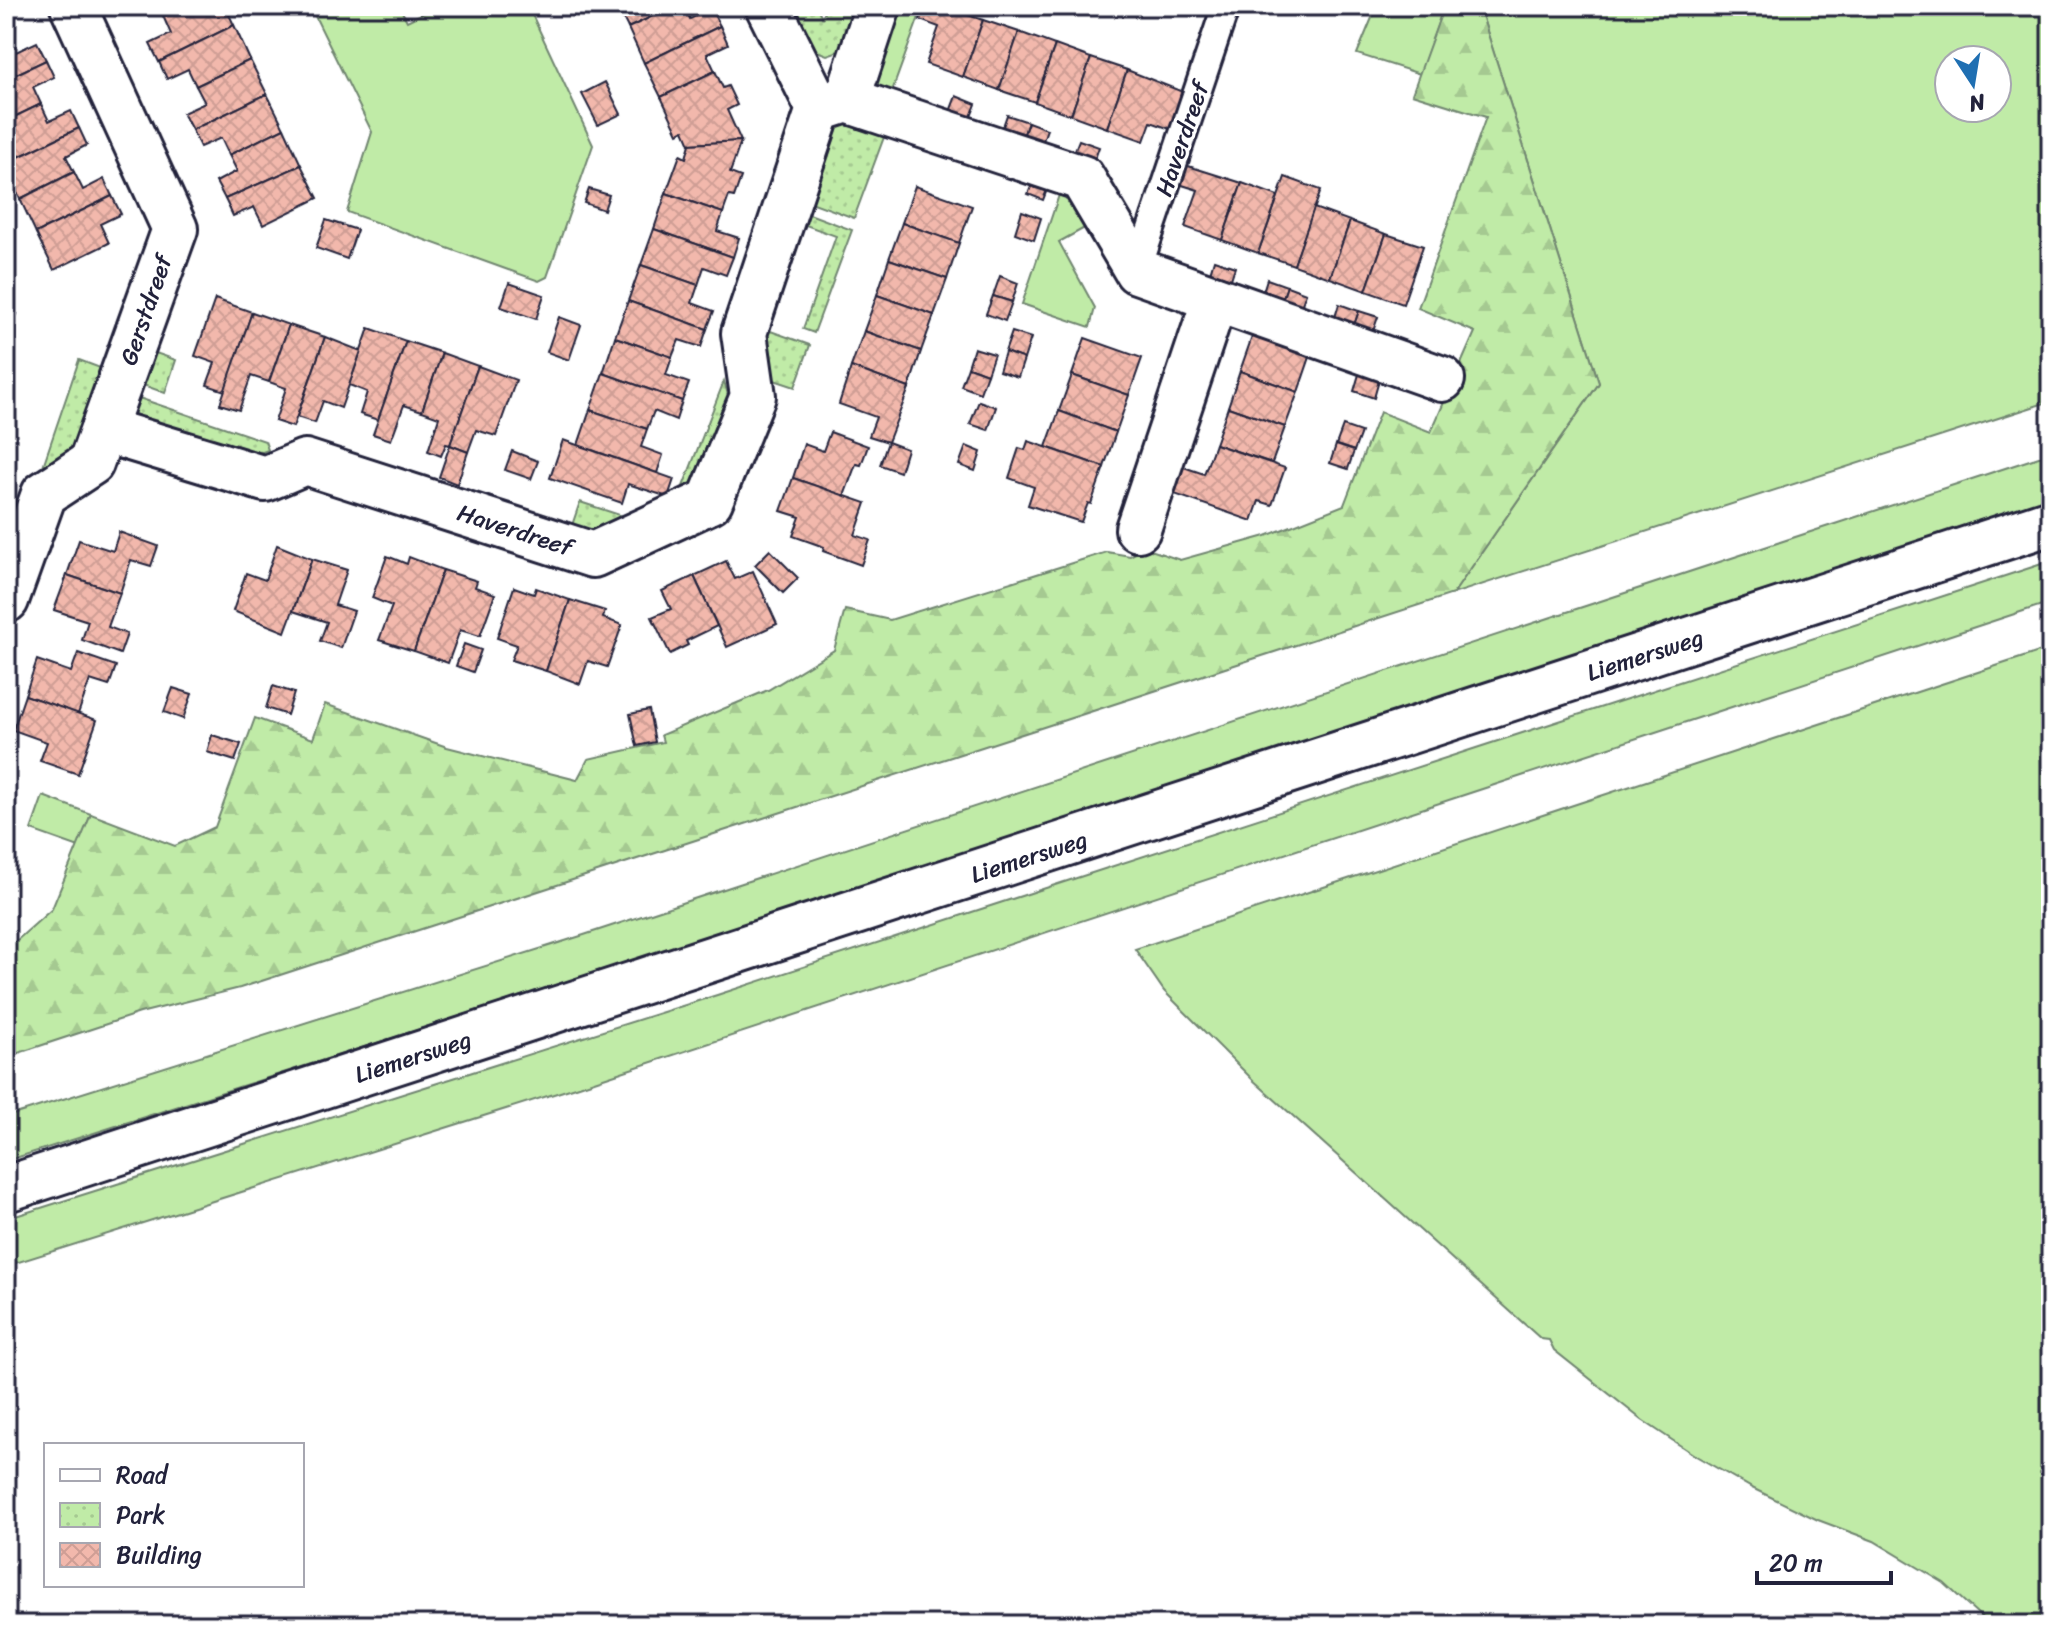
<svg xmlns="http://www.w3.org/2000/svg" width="2057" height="1631" font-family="Sriracha,sans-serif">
  <defs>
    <pattern id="forest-firs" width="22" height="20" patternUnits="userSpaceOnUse" patternTransform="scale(2)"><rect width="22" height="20" fill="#c0eba7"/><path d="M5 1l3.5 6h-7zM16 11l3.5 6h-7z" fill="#a5c991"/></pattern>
    <pattern id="park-dots" width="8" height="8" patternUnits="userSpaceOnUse" patternTransform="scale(2)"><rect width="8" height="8" fill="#c0eba7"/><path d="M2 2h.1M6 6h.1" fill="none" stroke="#a5c991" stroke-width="1.8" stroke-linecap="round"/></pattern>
    <pattern id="building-cross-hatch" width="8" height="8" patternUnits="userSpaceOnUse" patternTransform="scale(2)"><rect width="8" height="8" fill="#f2b8ac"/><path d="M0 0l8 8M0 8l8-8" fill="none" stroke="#cf9e95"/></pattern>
  </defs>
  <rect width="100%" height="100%" fill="#fff"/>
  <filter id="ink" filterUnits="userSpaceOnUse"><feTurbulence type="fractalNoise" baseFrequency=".0125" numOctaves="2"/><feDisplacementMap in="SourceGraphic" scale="16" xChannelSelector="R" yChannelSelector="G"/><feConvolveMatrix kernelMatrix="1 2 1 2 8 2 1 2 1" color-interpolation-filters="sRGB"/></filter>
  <g filter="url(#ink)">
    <g fill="#c0eba7" stroke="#718671" stroke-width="2" fill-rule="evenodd">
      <path d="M310,6H399L407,21L438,6H528L593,145L547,277L539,281L347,212L372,132Z"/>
      <path d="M889,6H923L891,94L862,83Z"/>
      <path d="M1416,6H1444L1420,74L1357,54L1374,13L1412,14Z"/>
      <path d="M1479,6H2051V401L1453,594L1599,383ZM1949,60H1997V108H1949Z"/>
      <path d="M1060,192L1074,197L1090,225L1059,242L1095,308L1090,327L1022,304Z"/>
      <path d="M2051,453V499L399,1036L6,1161V1117L584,935Z"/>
      <path d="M2051,561V602L576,1087L6,1266V1219L717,995Z"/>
      <path d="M2051,648V1625H1990L1944,1583L1874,1541L1818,1520L1752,1488L1696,1456L1642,1420L1554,1350L1549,1340L1541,1339L1252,1079L1164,991L1135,949Z"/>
      <path d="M43,796L91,814L79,847L31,830Z"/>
    </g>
    <path fill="url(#forest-firs)" stroke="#718671" stroke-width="2" d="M1444,6H1479L1599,383L1453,594L240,988L140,1013L6,1057V950L52,909L91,814L175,846L215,827L255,718L313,739L325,704L447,747L577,780L588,759L663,742L661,735L768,690L834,650L845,610L890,620L1107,552L1130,556L1145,548L1180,560L1266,536L1344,505L1380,412L1431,432L1475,332L1418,308L1486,117L1412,94Z"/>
    <g fill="url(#park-dots)" stroke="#718671" stroke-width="2">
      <path d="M782,6H816L822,17L827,6L859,15L848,48L827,55L801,45Z"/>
      <path d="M853,121L887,129L854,218L808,201L832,134L841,125Z"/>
      <path d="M804,212L852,230L814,333L803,329L836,236L800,223Z"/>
      <path d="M762,328L810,345L795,387L771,379Z"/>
      <path d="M144,349L176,360L165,393L132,381Z"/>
      <path d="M79,360L103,369L75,451L43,466Z"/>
      <path d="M724,381L731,405L697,491L679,497Z"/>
      <path d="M133,396L265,441L268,450L248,457L140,421L132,413Z"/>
      <path d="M580,502L638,521L587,540L569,534Z"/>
    </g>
    <g fill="url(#building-cross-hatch)" stroke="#22223b" stroke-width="2">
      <path d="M186,6H225L234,25L159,62L150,44L171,34L163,16Z"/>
      <path d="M617,6H674L628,28Z"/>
      <path d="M674,6H684L690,19L711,9L720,26L644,63L628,28Z"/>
      <path d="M925,6H941L983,20L963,77L926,64L939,27L920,20Z"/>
      <path d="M983,20L1019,32L999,90L963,77Z"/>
      <path d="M234,25L250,60L196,86L188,69L167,79L159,62Z"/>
      <path d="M720,26L728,44L707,54L715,71L661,97L644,63Z"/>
      <path d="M1019,32L1055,45L1035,102L999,90Z"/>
      <path d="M6,34L16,52L37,42L46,60L6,79Z"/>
      <path d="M1055,45L1091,58L1071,115L1035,102Z"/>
      <path d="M1091,58L1127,70L1107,128L1071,115Z"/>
      <path d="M46,60L54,77L33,87L41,104L6,121V79Z"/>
      <path d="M250,60L267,94L192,130L183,113L205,103L196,86Z"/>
      <path d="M1127,70L1183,92L1170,129L1151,122L1144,141L1107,128Z"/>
      <path d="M715,71L723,88L728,86L737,105L727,110L741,141L690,144L684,130L678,133L661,97Z"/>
      <path d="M605,82L621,114L598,125L582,94Z"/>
      <path d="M267,94L284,128L229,155L221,138L200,147L192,130Z"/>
      <path d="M956,96L976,104L968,124L948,117Z"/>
      <path d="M41,104L49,121L71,111L79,128L6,163V121Z"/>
      <path d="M1007,115L1028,122L1021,143L1000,135Z"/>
      <path d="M1028,122L1047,129L1040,149L1021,143Z"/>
      <path d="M79,128L87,145L66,156L74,172L20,199L6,170V163Z"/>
      <path d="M284,128L301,165L225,199L216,182L237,171L229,155Z"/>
      <path d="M1079,140L1099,147L1092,167L1071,160Z"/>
      <path d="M741,141L730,173L741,177L734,197L729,196L723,213L666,193L680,155L686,158L690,144Z"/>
      <path d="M301,165L318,198L263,225L254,207L233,216L225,199Z"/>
      <path d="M1185,165L1242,183L1222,240L1185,227L1198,190L1179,184Z"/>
      <path d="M74,172L83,190L104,179L112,196L36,233L20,199Z"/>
      <path d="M1285,177L1321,190L1294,265L1258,253Z"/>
      <path d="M1033,182L1048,187L1043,200L1028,194Z"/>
      <path d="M1242,183L1278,196L1258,253L1222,240Z"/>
      <path d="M915,186L972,206L959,243L902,223Z"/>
      <path d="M589,189L609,195L604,210L584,203Z"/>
      <path d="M666,193L723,213L717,231L739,238L733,257L654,229Z"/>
      <path d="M112,196L121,214L100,224L109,243L54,270L36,233Z"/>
      <path d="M1314,208L1350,221L1330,278L1294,265Z"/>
      <path d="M1022,211L1041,218L1034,240L1015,233Z"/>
      <path d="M326,220L357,230L347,259L316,248Z"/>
      <path d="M1350,221L1386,234L1366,291L1330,278Z"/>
      <path d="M902,223L959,243L947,279L889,259Z"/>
      <path d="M654,229L733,257L726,275L704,267L698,285L641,265Z"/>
      <path d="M1386,234L1423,246L1403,304L1366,291Z"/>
      <path d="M889,259L947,279L934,315L877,295Z"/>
      <path d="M1214,260L1235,267L1228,288L1208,280Z"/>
      <path d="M641,265L698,285L692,303L714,311L707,329L628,301Z"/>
      <path d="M1000,276L1018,283L1012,302L993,296Z"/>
      <path d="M1267,279L1287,286L1280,306L1261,298Z"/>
      <path d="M509,283L544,295L536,319L501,307Z"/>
      <path d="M1287,286L1306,293L1299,312L1280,306Z"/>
      <path d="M877,295L934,315L921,351L864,331Z"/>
      <path d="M993,296L1012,302L1005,321L986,314Z"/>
      <path d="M215,299L252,312L225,391L207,385L215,363L195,356Z"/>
      <path d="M628,301L707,329L701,347L679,340L672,357L615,337Z"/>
      <path d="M1339,304L1359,311L1352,331L1333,324Z"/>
      <path d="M6,311L17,314L6,345Z"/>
      <path d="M1359,311L1378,317L1371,337L1352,331Z"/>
      <path d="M252,312L289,325L269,382L251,376L239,410L220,404Z"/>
      <path d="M559,317L581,325L569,360L547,352Z"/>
      <path d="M289,325L325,337L293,427L275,421L286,388L269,382Z"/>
      <path d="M369,328L406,341L378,420L360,414L367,392L349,385Z"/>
      <path d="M864,331L921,351L909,388L851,367Z"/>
      <path d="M1012,332L1031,338L1024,359L1005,352Z"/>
      <path d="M1253,334L1311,354L1298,392L1240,371Z"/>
      <path d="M325,337L361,351L341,408L323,401L315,423L297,417Z"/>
      <path d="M615,337L672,357L666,375L689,383L682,401L603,373Z"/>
      <path d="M1085,338L1142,358L1129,395L1072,375Z"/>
      <path d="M406,341L442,353L422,411L404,405L391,440L373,434Z"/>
      <path d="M974,348L994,354L987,374L968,367Z"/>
      <path d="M1005,352L1024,359L1018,377L999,371Z"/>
      <path d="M442,353L478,366L450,445L446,444L441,456L428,451L439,417L422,411Z"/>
      <path d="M478,366L516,380L496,436L476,430L468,452L450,445Z"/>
      <path d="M851,367L909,388L888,442L869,436L876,417L839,404Z"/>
      <path d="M968,367L987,374L980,393L961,386Z"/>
      <path d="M1240,371L1298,392L1285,427L1228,407Z"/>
      <path d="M1360,371L1380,377L1374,398L1354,391Z"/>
      <path d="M603,373L682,401L676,420L654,411L647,429L590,410Z"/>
      <path d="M1072,375L1129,395L1116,432L1059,411Z"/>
      <path d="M979,401L996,407L988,430L970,424Z"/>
      <path d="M1228,407L1285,427L1272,463L1215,444Z"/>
      <path d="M590,410L647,429L641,447L663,455L657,473L578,445Z"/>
      <path d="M1059,411L1116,432L1104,467L1046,447Z"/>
      <path d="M1343,426L1361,432L1354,451L1336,445Z"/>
      <path d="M830,432L868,446L861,465L856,464L844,496L793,478L804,444L823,451Z"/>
      <path d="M563,440L674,479L668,497L628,484L622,503L550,478Z"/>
      <path d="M1028,441L1104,467L1091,504L1088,503L1081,522L1028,505L1034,487L1009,478L1019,448L1025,450Z"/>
      <path d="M888,442L907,449L900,472L880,465Z"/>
      <path d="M1215,444L1285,468L1272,505L1259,501L1252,521L1163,490L1172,463L1204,474Z"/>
      <path d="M450,445L468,452L457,484L439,477Z"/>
      <path d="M1336,445L1354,451L1348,469L1330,463Z"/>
      <path d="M966,446L981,452L975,471L959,465Z"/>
      <path d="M512,451L538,461L531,479L505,470Z"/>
      <path d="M793,478L866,503L855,535L870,540L861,565L823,551L824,547L793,536L800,517L781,511Z"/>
      <path d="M119,532L158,546L151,566L131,560L120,593L67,575L79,540L113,551Z"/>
      <path d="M277,545L312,559L285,632L233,611L246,573L265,580Z"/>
      <path d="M770,550L798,578L783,593L755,565Z"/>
      <path d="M387,556L407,564L409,557L443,570L414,651L379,640L392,606L372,598Z"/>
      <path d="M312,559L347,570L335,605L354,611L341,648L320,641L327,622L293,611Z"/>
      <path d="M726,561L735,579L753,571L777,624L727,647L694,576Z"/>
      <path d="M443,570L477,581L475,587L495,594L480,636L460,630L448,663L414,651Z"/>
      <path d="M67,575L120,593L108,627L127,634L120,654L82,640L88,621L54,610Z"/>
      <path d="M694,576L717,626L686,641L688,645L670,654L652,617L671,609L662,591Z"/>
      <path d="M514,587L534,594L536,588L570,600L546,671L511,660L517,645L497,638Z"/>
      <path d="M570,600L605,611L603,618L622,625L607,667L588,661L580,684L546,671Z"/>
      <path d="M464,644L481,650L473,672L456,666Z"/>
      <path d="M78,653L116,666L109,686L90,680L78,714L25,695L37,660L71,672Z"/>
      <path d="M273,686L294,693L287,715L266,708Z"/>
      <path d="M173,688L192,694L183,719L164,712Z"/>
      <path d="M25,695L97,720L78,774L40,761L47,742L13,730Z"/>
      <path d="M649,710L655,742L637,746L630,714Z"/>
      <path d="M212,735L241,744L235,761L207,752Z"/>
    </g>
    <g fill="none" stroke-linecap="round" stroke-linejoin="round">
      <g stroke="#22223b" stroke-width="32">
        <path id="service" d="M1137,271L1226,6"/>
      </g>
      <g stroke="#22223b" stroke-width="50">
        <g id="minor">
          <path d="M847,100L878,6"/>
          <path d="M819,109L847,100L1082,178L1137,271L1442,379"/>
          <path d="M104,430L265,479L305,462L593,555L710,501L753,396L744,333L819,109L768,6"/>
          <path d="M1138,529L1215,299"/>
          <path d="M6,600L44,494L91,463L175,229L73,6"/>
        </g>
      </g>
      <g stroke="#22223b" stroke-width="50">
        <path id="secondary" d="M6,1189L2051,522"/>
      </g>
      <use href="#service" stroke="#fff" stroke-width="26"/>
      <use href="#minor" stroke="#fff" stroke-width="44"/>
      <use href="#secondary" stroke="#fff" stroke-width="44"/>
    </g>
  </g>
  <g text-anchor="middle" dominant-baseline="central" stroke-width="6" stroke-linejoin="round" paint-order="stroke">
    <g font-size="24" fill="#22223b" stroke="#fff">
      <text transform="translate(1182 139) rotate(-71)">Haverdreef</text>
      <text transform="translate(146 310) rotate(-71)">Gerstdreef</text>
      <text transform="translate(515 530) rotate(18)">Haverdreef</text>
      <text transform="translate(1645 655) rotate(-18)">Liemersweg</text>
      <text transform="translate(1029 857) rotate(-18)">Liemersweg</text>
      <text transform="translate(413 1057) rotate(-18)">Liemersweg</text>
    </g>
  </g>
  <rect width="2057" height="1631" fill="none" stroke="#fff" stroke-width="32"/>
  <rect x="16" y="16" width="2025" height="1599" fill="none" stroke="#22223b" stroke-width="3" filter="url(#ink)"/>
  <rect x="44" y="1443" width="260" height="144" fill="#ffffff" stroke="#a7a7b1" stroke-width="2"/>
  <rect x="60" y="1469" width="40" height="12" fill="#ffffff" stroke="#a7a7b1" stroke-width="2"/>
  <text x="116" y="1483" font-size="24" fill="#22223b">Road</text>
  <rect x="60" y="1503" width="40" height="24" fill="url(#park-dots)" stroke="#a7a7b1" stroke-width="2"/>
  <text x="116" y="1523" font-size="24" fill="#22223b">Park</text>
  <rect x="60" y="1543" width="40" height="24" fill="url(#building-cross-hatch)" stroke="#a7a7b1" stroke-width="2"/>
  <text x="116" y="1563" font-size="24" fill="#22223b">Building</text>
  <g transform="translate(1973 84) rotate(168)"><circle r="38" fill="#ffffff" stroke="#a7a7b1" stroke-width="2"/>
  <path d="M0-6L14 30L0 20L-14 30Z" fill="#1f6fb2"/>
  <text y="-12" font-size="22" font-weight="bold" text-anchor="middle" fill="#22223b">N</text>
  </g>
  <path d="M1757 1571v12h134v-12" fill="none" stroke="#22223b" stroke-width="4"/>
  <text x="1769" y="1571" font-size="24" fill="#22223b" stroke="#ffffff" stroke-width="6" paint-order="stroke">20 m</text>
</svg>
